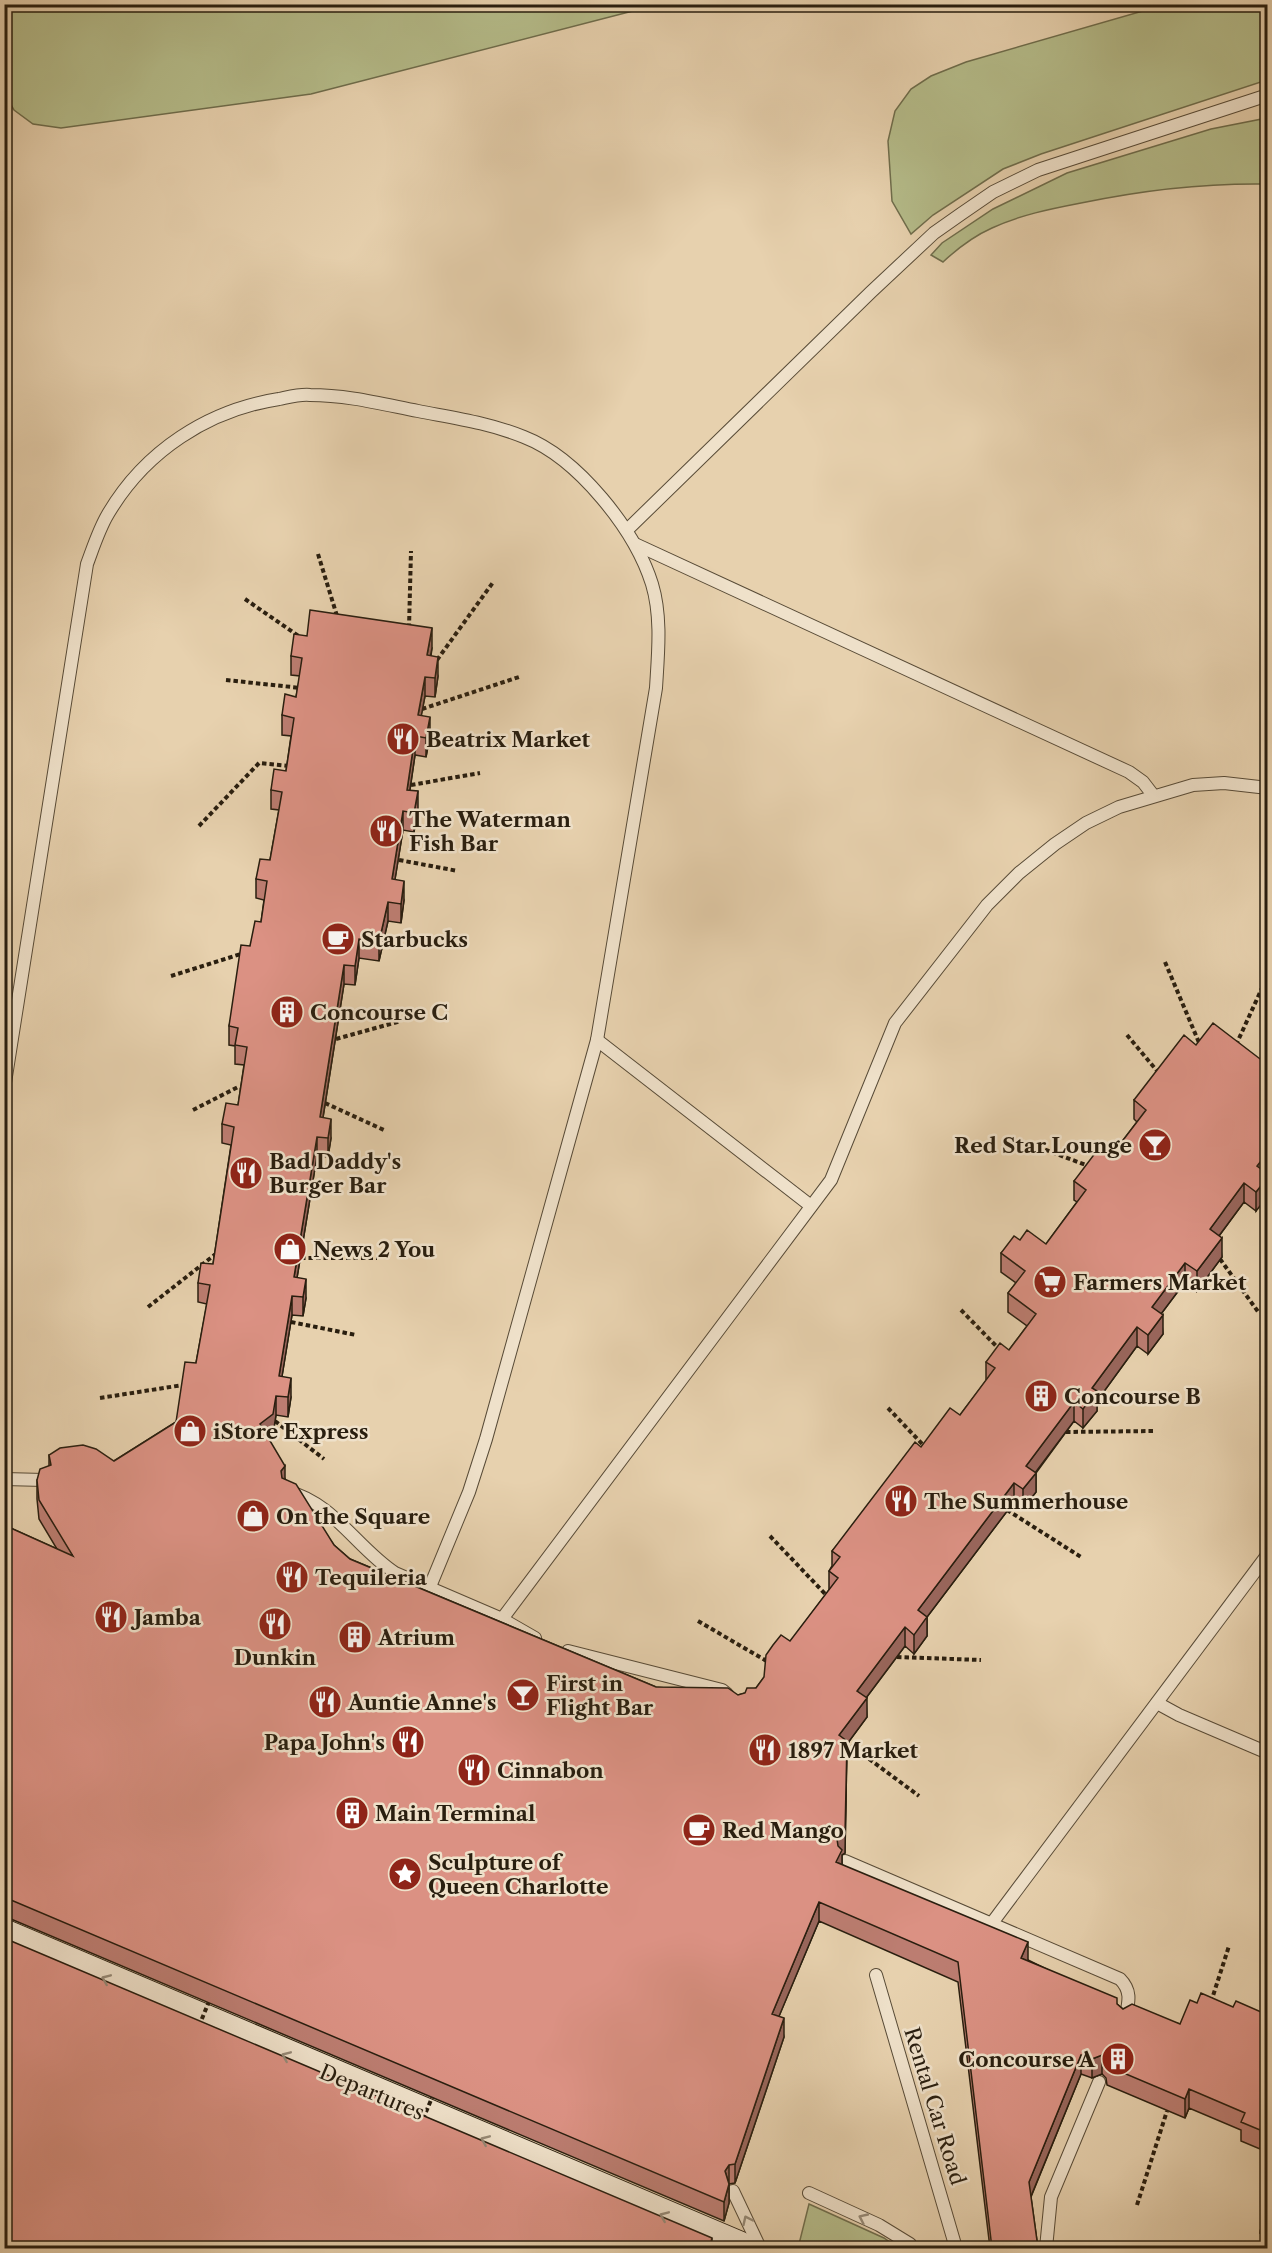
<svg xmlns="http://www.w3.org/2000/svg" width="1272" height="2253" font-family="'Libre Caslon Text',serif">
  <rect width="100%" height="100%" fill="#e7d1ae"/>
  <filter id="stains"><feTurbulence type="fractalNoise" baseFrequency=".00333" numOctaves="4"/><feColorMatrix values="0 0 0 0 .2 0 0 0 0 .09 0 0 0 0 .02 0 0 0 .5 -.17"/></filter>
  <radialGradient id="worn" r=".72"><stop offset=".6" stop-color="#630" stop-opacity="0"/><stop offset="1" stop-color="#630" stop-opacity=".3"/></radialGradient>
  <g fill="#b5bc8a" stroke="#6f6d4c" stroke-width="1.5">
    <path d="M1167,4L1267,5V80L1041,154L1003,169L933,215L911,234L892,201L888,141L895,111L911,89L931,76L966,62Z"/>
    <path d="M4,5L5,4L656,5L311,94L61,128L33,124L14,110L5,95Z"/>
    <path d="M1267,118V184C1203,183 1143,190 1081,203C1050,209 1020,215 992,228C974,236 958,248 943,262L931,255L942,243L993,209L1067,173L1211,129Z"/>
    <path d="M809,2204L884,2238L898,2248H798Z"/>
  </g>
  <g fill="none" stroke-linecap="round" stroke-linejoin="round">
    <g stroke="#584b37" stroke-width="14">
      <g id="lane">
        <path d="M627,530L871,292L934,233L961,214L993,192L1038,170L1268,95"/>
        <path d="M635,544L1129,772L1143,782L1153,795"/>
        <path d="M597,1040L811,1206"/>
        <path d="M4,1089L87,564C93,548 99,529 108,514C145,451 208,410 279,399C289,397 300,394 310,395C347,395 382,404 418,411C454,418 490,423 524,437C578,458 635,530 652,584C662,617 658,654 656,688L597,1040L486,1439L469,1492L429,1589"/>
        <path d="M4,1479L44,1480"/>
        <path d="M289,1492C332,1502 359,1550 395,1573L502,1619L535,1638"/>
        <path d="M502,1619L831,1180L895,1023L987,905L1019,873L1055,844L1086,823L1119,807L1193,785L1224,783L1268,788"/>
        <path d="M568,1651L722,1690L727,1694"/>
        <path d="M1157,1703L1179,1715L1268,1753"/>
        <path d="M845,1861L1120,1979C1133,1992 1128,2004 1125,2020"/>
        <path d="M992,1923L1268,1554"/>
        <path d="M876,1975L956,2248"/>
        <path d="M733,2191L760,2248"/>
        <path d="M809,2193L879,2225L910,2244L911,2248"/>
        <path d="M1046,2248L1051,2197L1099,2082"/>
      </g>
    </g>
    <g stroke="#291e0f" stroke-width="35">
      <path id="secondary" d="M4,1936L739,2248"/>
    </g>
    <g stroke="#291e0f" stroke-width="4" stroke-dasharray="4.5 3" stroke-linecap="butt">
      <path d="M318,554L337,616"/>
      <path d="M245,599L300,637"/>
      <path d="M409,628L411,551"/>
      <path d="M437,660L494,581"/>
      <path d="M226,680L301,688"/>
      <path d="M422,709L519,677"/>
      <path d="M411,785L480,773"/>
      <path d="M199,826L259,763L290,766"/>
      <path d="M399,860L458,871"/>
      <path d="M1165,962L1200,1045"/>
      <path d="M171,976L244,953"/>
      <path d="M1127,1035L1158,1072"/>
      <path d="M336,1039L401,1021"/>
      <path d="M1236,1045L1268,975"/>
      <path d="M325,1103L386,1131"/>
      <path d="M193,1110L238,1087L243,1088"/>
      <path d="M1038,1147L1091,1167"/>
      <path d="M301,1258H377"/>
      <path d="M1220,1259L1259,1313"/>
      <path d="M148,1307L217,1253"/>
      <path d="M961,1310L1000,1350"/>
      <path d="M291,1322L356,1335"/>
      <path d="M100,1398L183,1385"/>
      <path d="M888,1408L926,1448"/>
      <path d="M275,1421L324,1459"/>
      <path d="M1066,1432L1156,1431"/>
      <path d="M1007,1510L1081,1557"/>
      <path d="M770,1536L829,1598"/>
      <path d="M698,1621L770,1663"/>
      <path d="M897,1657L981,1660"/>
      <path d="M845,1741L919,1796"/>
      <path d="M1211,2002L1229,1946"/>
      <path d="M1137,2205L1167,2111"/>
      <path d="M1261,2234L1268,2187"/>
    </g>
    <use href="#lane" stroke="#efe1ca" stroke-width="12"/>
    <use href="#secondary" stroke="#efe1ca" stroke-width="33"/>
    <g stroke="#291e0f" stroke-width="4" stroke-dasharray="4.5 3" stroke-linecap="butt">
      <path d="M199,2026L210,1999"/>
      <path d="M423,2119L434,2093"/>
    </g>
  </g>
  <path fill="#bc7d71" stroke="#291e0f" stroke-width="1.5" d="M432,648L431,656L438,676L435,697L425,696L421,715L430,736L426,757L415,755L410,790L418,810L414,832L403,830L395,879L404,900L401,923L388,921L379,961L359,958L355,985L344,984L323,1118L331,1138L328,1157L317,1156L297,1278L306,1298L303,1316L292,1315L282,1376L291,1397L288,1417L276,1415L273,1434L268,1437L285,1479L334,1545L350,1559L656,1687L738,1695L745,1693L756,1688L829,1590V1571L832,1566V1551L921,1447L960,1415L986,1381V1362L1009,1350L1027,1326L1008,1312V1293L1016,1283L1001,1272V1253L1020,1240L1046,1244L1077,1202L1074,1200V1181L1111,1156L1137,1122L1134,1119V1100L1266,1173L1256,1211L1244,1202L1219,1236L1222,1257L1197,1291L1185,1282L1161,1314L1163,1334L1148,1354L1137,1346L1097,1401V1411L1083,1428L1074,1421L1036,1473V1492L1023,1509L1014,1502L927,1617V1636L914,1654L905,1646L866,1698L867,1717L847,1744L845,1853L842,1855V1865L1028,1960L1117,2004L1123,2009L1180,2024L1197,2003L1233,2007L1268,2015V2141L1264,2139L1260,2149L1241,2141V2130L1189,2108L1185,2118L1107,2085L1106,2078L1102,2074L1092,2078L1081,2074L1031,2197L1038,2248H990L958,1982L819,1921L779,2016L784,2037L735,2183L729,2184V2203L724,2221L11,1919L4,1918V1525L57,1549L39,1519L37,1499V1480L49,1466V1455L114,1461L176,1422L196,1363L207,1304L198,1302V1283L213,1264L231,1145L222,1143V1124L238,1105L244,1065L235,1064V1046L229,1045V1026L250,946L261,922L264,900L256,898V879L270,860L279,810L271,809V790L286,771L291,736L282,735V715L296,697L300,676L291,675V656Z"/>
  <g fill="#99665c" stroke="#291e0f" stroke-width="1.5">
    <path d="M432,628V648L427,674V655Z"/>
    <path d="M438,657V676L435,697V678Z"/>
    <path d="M425,677V696L418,734V715Z"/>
    <path d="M430,717V736L426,757V738Z"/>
    <path d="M415,736V755L407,809V790Z"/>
    <path d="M418,791V810L414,832V813Z"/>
    <path d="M403,811V830L392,898V879Z"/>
    <path d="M404,881V900L401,923V904Z"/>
    <path d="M388,902V921L379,961V942Z"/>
    <path d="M359,939V958L355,985V966Z"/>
    <path d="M344,965V984L320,1136V1117Z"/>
    <path d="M331,1119V1138L328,1157V1138Z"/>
    <path d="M317,1137V1156L294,1296V1277Z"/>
    <path d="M1268,1152V1171L1257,1185V1166Z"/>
    <path d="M1268,1177V1196L1256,1211V1192Z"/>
    <path d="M1244,1183V1202L1210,1248V1229Z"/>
    <path d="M1222,1238V1257L1197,1291V1271Z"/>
    <path d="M1185,1263V1282L1152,1326V1307Z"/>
    <path d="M306,1279V1298L303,1316V1297Z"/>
    <path d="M292,1296V1315L279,1395V1376Z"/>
    <path d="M1163,1315V1334L1148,1354V1335Z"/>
    <path d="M1137,1327V1346L1097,1401V1411L1083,1428V1409L1092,1388Z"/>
    <path d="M291,1378V1397L288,1417V1397Z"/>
    <path d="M276,1396V1415L273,1434L260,1443V1424Z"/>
    <path d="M1074,1402V1421L1026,1485V1466Z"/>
    <path d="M285,1466V1485L281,1490V1471Z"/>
    <path d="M1036,1473V1492L1023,1509V1489Z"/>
    <path d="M1014,1483V1502L927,1617V1636L914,1654V1635L918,1610Z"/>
    <path d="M905,1627V1646L857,1710V1691Z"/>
    <path d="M867,1698V1717L847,1744L845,1853L842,1855V1869L836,1862L839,1735Z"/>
    <path d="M819,1902V1921L772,2033V2014Z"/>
    <path d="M1028,1942V1962L1021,1958Z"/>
    <path d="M784,2018V2037L735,2183V2164Z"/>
    <path d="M1081,2055V2074L1029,2201V2182Z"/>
    <path d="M1102,2055V2074L1092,2078V2059Z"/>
    <path d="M1189,2089V2108L1185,2118V2099Z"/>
    <path d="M1264,2120V2139L1260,2149V2130Z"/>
    <path d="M729,2165V2184L725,2171Z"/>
    <path d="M729,2184V2203L724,2221V2202Z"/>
    <path d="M712,2238V2248H709Z"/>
  </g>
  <g fill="#db9183" stroke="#291e0f" stroke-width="1.5">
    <path d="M310,610L432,628L427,655L438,657L435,678L425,677L418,715L430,717L426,738L415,736L407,790L418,791L414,813L403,811L392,879L404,881L401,904L388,902L379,942L359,939L355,966L344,965L320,1117L331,1119L328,1138L317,1137L294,1277L306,1279L303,1297L292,1296L279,1376L291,1378L288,1397L276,1396L273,1414L260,1424L285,1466L281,1471L282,1478L296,1484L334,1545L350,1559L656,1687L728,1688L738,1695L745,1693L747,1688H756L764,1677L766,1655L773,1645L781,1635L790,1641L838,1578L829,1571L840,1557L832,1551L915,1442L921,1447L950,1408L960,1415L995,1368L986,1362L1000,1343L1009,1350L1036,1314L1008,1293L1025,1271L1001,1253L1014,1236L1020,1240L1027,1230L1046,1244L1086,1190L1074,1181L1099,1148L1111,1156L1146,1110L1134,1100L1184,1035L1196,1045L1213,1023L1268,1065V1152L1257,1166L1268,1174V1177L1256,1192L1244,1183L1210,1229L1222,1238L1197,1271L1185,1263L1152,1307L1163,1315L1148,1335L1137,1327L1092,1388L1097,1391L1083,1409L1074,1402L1026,1466L1036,1473L1023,1489L1014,1483L918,1610L927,1617L914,1635L905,1627L857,1691L867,1698L839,1735L847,1741L845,1834L837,1839L838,1846L842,1850L836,1862L1028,1942L1021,1958L1117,1998V2004L1123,2009L1132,2004L1180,2024L1190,2000L1197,2003L1201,1993L1233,2007L1236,2001L1268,2015V2122L1264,2120L1260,2130L1241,2122L1245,2113L1189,2089L1185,2099L1107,2066L1106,2058L1102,2055L1092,2059L1081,2055L1029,2182L1038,2248H992L958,1962L819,1902L772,2014L784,2018L735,2164L729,2165L725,2171L729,2184L724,2202L11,1900L4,1899V1525L73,1556L39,1500L37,1480L40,1469L51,1465L49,1455L60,1448L83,1445L96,1449L114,1461L176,1422L185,1362L196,1363L210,1285L198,1283L201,1263L213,1264L234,1127L222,1124L226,1103L238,1105L247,1047L235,1045L238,1028L229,1026L241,945L250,946L255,921L261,922L267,881L256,879L260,859L270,860L282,792L271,790L274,769L286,771L294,718L282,715L285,694L296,697L302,658L291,656L294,634L307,636Z"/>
    <path d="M4,1938L712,2238L709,2248H4Z"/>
  </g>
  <defs><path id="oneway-chevron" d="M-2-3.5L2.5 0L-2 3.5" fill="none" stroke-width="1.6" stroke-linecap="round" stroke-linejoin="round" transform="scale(1.5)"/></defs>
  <g stroke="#968976">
    <use href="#oneway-chevron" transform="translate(106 1979) rotate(-157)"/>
    <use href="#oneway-chevron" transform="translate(286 2056) rotate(-157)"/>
    <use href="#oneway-chevron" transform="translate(485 2140) rotate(-157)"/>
    <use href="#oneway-chevron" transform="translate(664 2216) rotate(-157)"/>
    <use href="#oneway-chevron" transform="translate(863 2218) rotate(-155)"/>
    <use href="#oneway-chevron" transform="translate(747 2220) rotate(-115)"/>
  </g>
  <defs>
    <g id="restaurant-disc" transform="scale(1.725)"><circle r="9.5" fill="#8f2418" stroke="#efe1ca"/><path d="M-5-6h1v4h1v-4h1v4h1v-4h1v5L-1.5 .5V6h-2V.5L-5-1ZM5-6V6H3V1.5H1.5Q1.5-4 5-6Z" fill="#fff"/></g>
    <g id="cafe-disc" transform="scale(1.725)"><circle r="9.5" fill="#8f2418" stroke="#efe1ca"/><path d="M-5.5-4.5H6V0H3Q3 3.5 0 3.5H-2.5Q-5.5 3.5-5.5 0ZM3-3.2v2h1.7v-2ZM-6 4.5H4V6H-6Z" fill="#fff"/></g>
    <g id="building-disc" transform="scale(1.725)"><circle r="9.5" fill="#8f2418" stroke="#efe1ca"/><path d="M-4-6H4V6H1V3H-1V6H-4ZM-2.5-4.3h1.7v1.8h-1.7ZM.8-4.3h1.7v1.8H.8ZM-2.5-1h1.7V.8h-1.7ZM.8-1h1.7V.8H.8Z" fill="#fff"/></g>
    <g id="bar-disc" transform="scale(1.725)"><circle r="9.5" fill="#8f2418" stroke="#efe1ca"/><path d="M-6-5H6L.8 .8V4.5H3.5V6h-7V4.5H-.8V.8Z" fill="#fff"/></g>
    <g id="shop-disc" transform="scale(1.725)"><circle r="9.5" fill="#8f2418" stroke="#efe1ca"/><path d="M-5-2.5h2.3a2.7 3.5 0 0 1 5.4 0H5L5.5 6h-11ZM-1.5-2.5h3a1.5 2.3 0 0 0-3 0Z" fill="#fff"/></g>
    <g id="supermarket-disc" transform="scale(1.725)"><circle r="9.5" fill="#8f2418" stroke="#efe1ca"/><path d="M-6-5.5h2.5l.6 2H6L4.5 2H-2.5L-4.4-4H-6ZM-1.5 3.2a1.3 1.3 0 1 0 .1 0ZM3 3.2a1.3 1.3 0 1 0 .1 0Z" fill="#fff"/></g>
    <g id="sight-disc" transform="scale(1.725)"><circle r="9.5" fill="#8f2418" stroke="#efe1ca"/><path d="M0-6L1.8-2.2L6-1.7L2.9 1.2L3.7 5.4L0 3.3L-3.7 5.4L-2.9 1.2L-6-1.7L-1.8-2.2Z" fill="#fff"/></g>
  </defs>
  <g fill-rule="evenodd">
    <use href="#restaurant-disc" x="403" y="739"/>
    <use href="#restaurant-disc" x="386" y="831"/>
    <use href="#cafe-disc" x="338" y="939"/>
    <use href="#building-disc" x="287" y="1012"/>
    <use href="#bar-disc" x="1155" y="1145"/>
    <use href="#restaurant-disc" x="246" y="1173"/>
    <use href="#shop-disc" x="290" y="1249"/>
    <use href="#supermarket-disc" x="1050" y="1282"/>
    <use href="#building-disc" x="1041" y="1396"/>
    <use href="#shop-disc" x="190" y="1431"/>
    <use href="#restaurant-disc" x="901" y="1501"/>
    <use href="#shop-disc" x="253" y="1516"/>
    <use href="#restaurant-disc" x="292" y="1577"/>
    <use href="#restaurant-disc" x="111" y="1617"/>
    <use href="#restaurant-disc" x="275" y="1624"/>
    <use href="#building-disc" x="355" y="1637"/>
    <use href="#bar-disc" x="523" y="1695"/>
    <use href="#restaurant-disc" x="325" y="1702"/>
    <use href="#restaurant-disc" x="408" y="1742"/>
    <use href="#restaurant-disc" x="765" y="1750"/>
    <use href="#restaurant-disc" x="474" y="1770"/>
    <use href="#building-disc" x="352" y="1813"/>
    <use href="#cafe-disc" x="699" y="1830"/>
    <use href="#sight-disc" x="405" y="1874"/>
    <use href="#building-disc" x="1118" y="2059"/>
  </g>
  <g text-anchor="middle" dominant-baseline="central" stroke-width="5" stroke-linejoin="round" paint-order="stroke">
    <g font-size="21" font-weight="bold" fill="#291e0f" stroke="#efe1ca" text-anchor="start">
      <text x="426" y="739">Beatrix Market</text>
      <text x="409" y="819">The Waterman<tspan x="409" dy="24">Fish Bar</tspan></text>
      <text x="361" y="939">Starbucks</text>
      <text x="310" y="1012">Concourse C</text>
      <text x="1132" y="1145" text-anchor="end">Red Star Lounge</text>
      <text x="269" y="1161">Bad Daddy's<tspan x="269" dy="24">Burger Bar</tspan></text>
      <text x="313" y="1249">News 2 You</text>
      <text x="1073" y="1282">Farmers Market</text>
      <text x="1064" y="1396">Concourse B</text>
      <text x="213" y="1431">iStore Express</text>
      <text x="924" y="1501">The Summerhouse</text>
      <text x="276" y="1516">On the Square</text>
      <text x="315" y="1577">Tequileria</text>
      <text x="134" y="1617">Jamba</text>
      <text x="378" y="1637">Atrium</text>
      <text x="275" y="1657" text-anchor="middle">Dunkin</text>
      <text x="546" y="1683">First in<tspan x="546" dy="24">Flight Bar</tspan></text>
      <text x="348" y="1702">Auntie Anne's</text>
      <text x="385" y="1742" text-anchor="end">Papa John's</text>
      <text x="788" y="1750">1897 Market</text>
      <text x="497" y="1770">Cinnabon</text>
      <text x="375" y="1813">Main Terminal</text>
      <text x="722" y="1830">Red Mango</text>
      <text x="428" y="1862">Sculpture of<tspan x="428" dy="24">Queen Charlotte</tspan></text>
      <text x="1095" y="2059" text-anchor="end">Concourse A</text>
    </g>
    <g font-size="21" fill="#291e0f" stroke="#efe1ca">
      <text transform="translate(372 2092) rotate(23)">Departures</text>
      <text transform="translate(935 2106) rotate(73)">Rental Car Road</text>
    </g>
  </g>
  <rect width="1272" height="2253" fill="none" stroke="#e7d1ae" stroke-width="24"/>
  <rect x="6" y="6" width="1260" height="2241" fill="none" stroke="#291e0f" stroke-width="3"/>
  <rect x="12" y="12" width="1248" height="2229" fill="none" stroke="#291e0f" stroke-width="1.5"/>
  <rect width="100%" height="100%" filter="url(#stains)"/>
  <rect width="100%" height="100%" fill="url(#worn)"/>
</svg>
